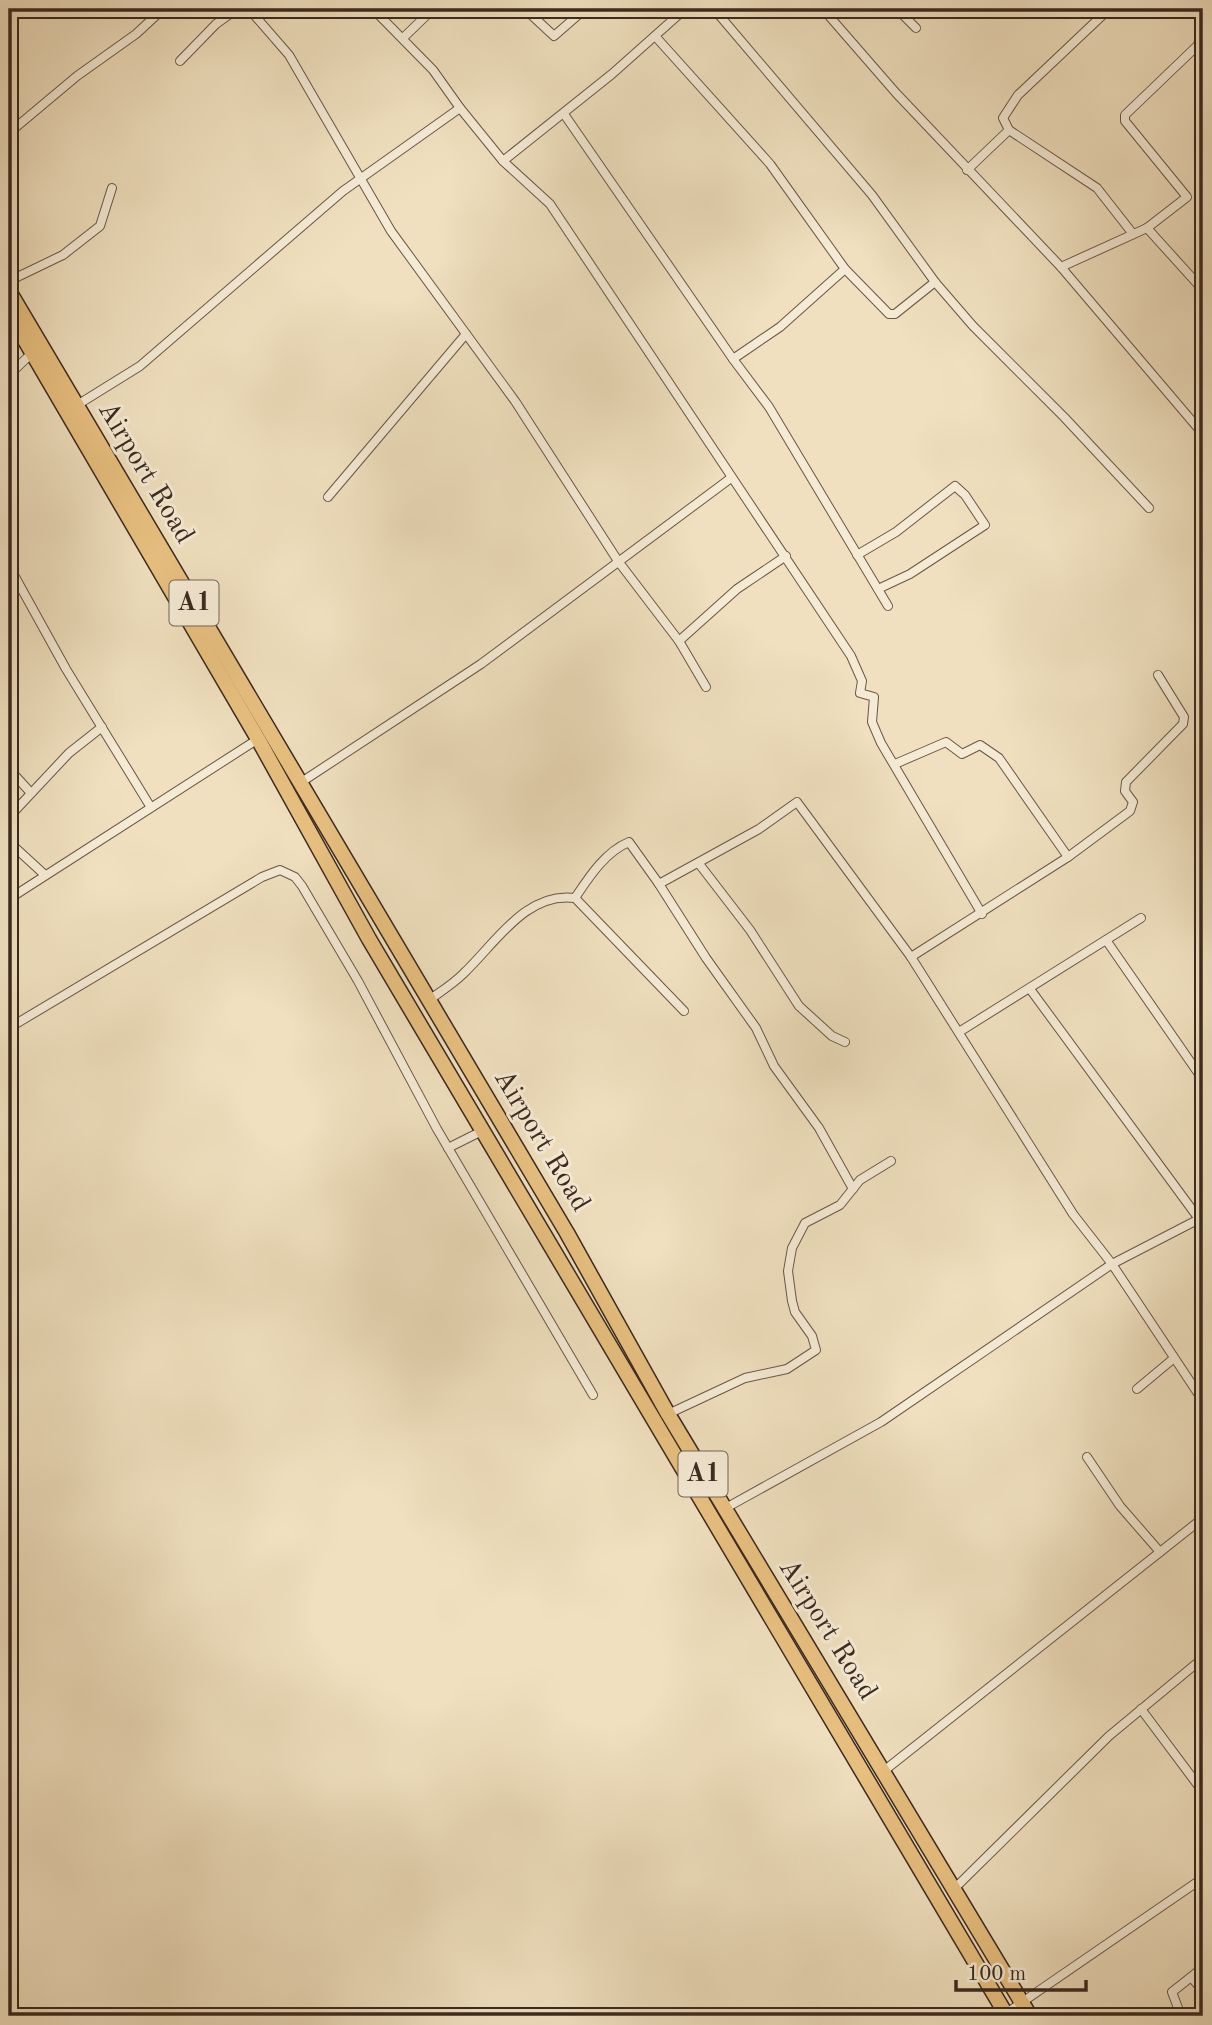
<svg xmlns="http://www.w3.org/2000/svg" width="1212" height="2025" font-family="'Old Standard TT',serif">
  <rect width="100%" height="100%" fill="#f0e0bf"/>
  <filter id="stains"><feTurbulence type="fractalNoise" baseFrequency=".00286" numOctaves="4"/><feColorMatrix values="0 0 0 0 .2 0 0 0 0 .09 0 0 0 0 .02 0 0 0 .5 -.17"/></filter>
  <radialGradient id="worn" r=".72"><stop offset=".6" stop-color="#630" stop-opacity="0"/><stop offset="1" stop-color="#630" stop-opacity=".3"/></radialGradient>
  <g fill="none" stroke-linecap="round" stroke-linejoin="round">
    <g stroke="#685747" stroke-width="10">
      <g id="street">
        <path d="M249,9L289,55L391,231L515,401L618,561L679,641L706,687"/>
        <path d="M373,9L433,70L460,108"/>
        <path d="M525,9L554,36L585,9"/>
        <path d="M714,9L872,195L935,282L973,326L1064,417L1149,508"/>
        <path d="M823,9L896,93L1061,267L1203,434"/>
        <path d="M897,9L916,28"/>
        <path d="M655,36L770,164L845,269L889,314H895L935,282"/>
        <path d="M403,38L433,9"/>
        <path d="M180,61L216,24L237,9"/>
        <path d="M564,114L733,359L769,407L888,606"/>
        <path d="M1009,130L1003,118L1018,95L1109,9"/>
        <path d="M9,133L77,76L136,34L163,9"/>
        <path d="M503,161L612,74L685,9"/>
        <path d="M967,170L1009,130L1097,188L1133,234"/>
        <path d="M1147,228L1187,197L1125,121V115L1198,45L1203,24"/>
        <path d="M1061,267L1147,228L1203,290"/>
        <path d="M9,281L63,255L100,226L112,188"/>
        <path d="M733,359L780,327L845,269"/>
        <path d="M9,375L32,353"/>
        <path d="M74,407L140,366L343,191L460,108L503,161L550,204L851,656L862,681L860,693L874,697L872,722L881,743L982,914"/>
        <path d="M328,497L466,334"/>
        <path d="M857,555L896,532L955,486L965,495L985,525L910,574L878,589"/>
        <path d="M9,566L66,669L150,806"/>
        <path d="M679,641L737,589L786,556"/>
        <path d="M895,764L946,742L962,754L980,745L999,758L1068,857"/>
        <path d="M9,769L31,793"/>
        <path d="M300,783L481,664L731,478"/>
        <path d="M9,817L69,753L102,727"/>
        <path d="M9,842L45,875"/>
        <path d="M700,865L750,930L799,1006L832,1036L845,1042"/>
        <path d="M659,884L706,958L756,1028L774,1066L819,1128L853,1189"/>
        <path d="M575,898L684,1011"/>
        <path d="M9,899L258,739"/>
        <path d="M1106,940L1203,1080"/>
        <path d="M911,957L1068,857L1130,811L1133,802L1125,791L1126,782L1183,724L1184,717L1158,675"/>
        <path d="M1030,989L1199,1219"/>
        <path d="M429,1000C440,992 453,984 463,974C495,944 526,891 575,898C589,877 605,852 629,842L659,884L759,829L797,802L911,957L1073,1214L1112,1264L1203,1401"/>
        <path d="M9,1028L262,877L280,870L295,877L302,886L358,981L437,1129L593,1395"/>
        <path d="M959,1032L1141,918"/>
        <path d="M448,1148L482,1131"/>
        <path d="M1137,1389L1173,1359"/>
        <path d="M668,1414L745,1378L787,1369L816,1350L812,1336L795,1312L792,1301L788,1271L792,1248L805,1223L840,1205L860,1180L891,1161"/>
        <path d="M1087,1457L1120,1506L1160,1552"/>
        <path d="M724,1509L881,1422L1112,1264L1203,1217"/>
        <path d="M1141,1709L1203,1792"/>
        <path d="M885,1770L1203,1518"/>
        <path d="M954,1889L1109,1736L1203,1658"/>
        <path d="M1203,1967L1191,1977L1203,1991"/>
        <path d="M1005,2014L1203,1878"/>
        <path d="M1181,2016L1172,1992L1191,1977"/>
      </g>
    </g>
    <g stroke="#3a291f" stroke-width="17">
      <g id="highway">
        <path d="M9,291L567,1233L668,1414L1030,2016"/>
        <path d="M9,313L258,739L369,939L1007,2016"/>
      </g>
    </g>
    <use href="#street" stroke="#f5ebd5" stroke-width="8"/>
    <use href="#highway" stroke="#e8c080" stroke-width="14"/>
  </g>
  <g text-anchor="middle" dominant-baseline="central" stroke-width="6" stroke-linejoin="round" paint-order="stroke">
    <g fill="#f5ebd5" stroke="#726356" stroke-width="2">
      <rect x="169.5" y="580.5" width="49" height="45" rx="5"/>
      <rect x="678.5" y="1451.5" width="49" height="45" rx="5"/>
    </g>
    <g font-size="26" font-weight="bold" fill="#3a291f">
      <text x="194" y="603">A1</text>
      <text x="703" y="1474">A1</text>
    </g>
    <g font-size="28" fill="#3a291f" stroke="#f5ebd5">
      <text transform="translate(145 473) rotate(59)">Airport Road</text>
      <text transform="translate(541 1141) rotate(59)">Airport Road</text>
      <text transform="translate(827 1630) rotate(58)">Airport Road</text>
    </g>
  </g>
  <rect width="1212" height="2025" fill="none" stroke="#f0e0bf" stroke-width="35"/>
  <rect x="10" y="10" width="1191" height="2004" fill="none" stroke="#3a291f" stroke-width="3.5"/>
  <rect x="18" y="18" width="1177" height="1990" fill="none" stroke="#3a291f" stroke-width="2"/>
  <path d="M956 1980v10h130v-10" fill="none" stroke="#3a291f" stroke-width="3.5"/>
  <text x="967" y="1980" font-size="21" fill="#3a291f" stroke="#f5ebd5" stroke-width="5" paint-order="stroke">100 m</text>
  <rect width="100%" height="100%" filter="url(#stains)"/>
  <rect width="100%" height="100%" fill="url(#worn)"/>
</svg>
